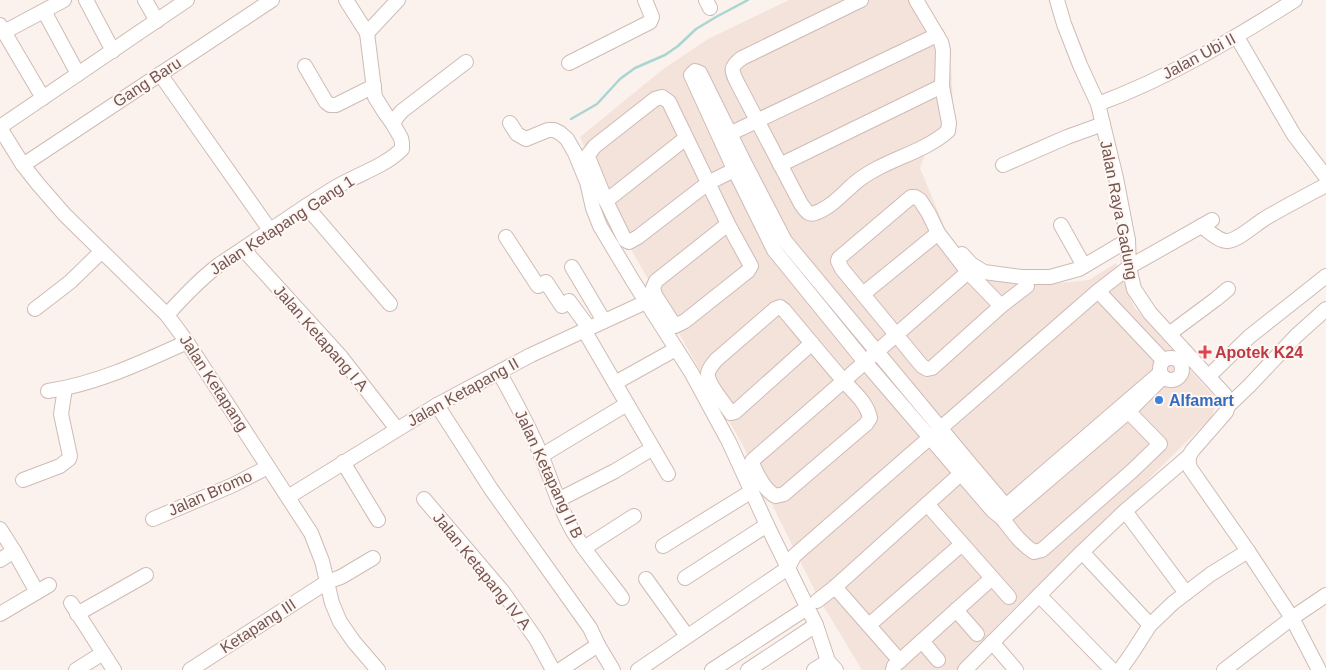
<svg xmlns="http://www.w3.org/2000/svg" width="1326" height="670" font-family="Arial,sans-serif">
  <rect width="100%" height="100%" fill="#fbf2ed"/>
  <path fill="#f3e3db" d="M789,0H924L950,44L954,127L925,154L920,168L946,231L971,269L1004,281L1041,285L1089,280L1116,263L1134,307L1217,400L1212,417L1084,542L957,670H862L818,597L742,444L616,223L580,137L662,70L708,39Z"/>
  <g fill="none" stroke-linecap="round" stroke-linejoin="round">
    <path stroke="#a9d5d2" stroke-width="2.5" d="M571,119L597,104L620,79L635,68L665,55L678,46L696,29L716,17L748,0"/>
    <g stroke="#cfbbb5" stroke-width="16">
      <g id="minor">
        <path d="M86,0L113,51"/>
        <path d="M145,0L157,21"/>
        <path d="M706,0L710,8"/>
        <path d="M861,0L742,58C728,68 732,72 739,86L801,204C805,209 808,216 815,213C831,208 843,193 855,183C882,160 922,154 948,131L949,123L942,86L943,50L941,42L916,0"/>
        <path d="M1057,0L1064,24L1080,65L1098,104L1116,178L1128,240L1129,267L1134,289L1150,313L1225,395L1228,400V406L1226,412L1192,451C1188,457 1188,461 1190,468L1248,551L1292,618L1319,670"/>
        <path d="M44,11L78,74"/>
        <path d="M0,25L43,98"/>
        <path d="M4,32L64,0"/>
        <path d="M367,33L398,0"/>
        <path d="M1237,37L1294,135L1326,177"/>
        <path d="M569,63L650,22L652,17L645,0"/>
        <path d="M305,66L326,102L330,105H336L374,86"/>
        <path d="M160,74L270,230"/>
        <path d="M1098,104C1168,78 1232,40 1295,0"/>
        <path d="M510,123L517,134L526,139L548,130H554L560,133L567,139L575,153L587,182L593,208L600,226L633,281L691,372L729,442L767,525L816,625L828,661L836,670"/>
        <path d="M393,124L396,118L402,111L466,62"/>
        <path d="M0,127L187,0"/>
        <path d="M0,128L23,165L38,184L65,215L167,315L187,342L311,533L322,561L332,603L340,622L354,642L378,670"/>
        <path d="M723,137L937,35"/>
        <path d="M23,165L272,0"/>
        <path d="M780,165L942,86"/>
        <path d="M1003,165L1067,137L1103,124"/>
        <path d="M606,201L686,138"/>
        <path d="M306,206L390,304"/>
        <path d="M728,224L656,281L653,288L655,295L675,326L685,321L748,271L751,266L728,224L669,102L662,97L655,99L595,146L588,155V157L606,201L625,240L629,242L638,237L708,183L742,166"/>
        <path d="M1061,225L1084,266"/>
        <path d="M1201,226C1208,230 1219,242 1228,241C1238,240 1255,225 1264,219C1284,207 1306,196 1326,185"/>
        <path d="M506,237L538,286L546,282L562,306L569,301L589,328"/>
        <path d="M243,249L341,357L397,429"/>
        <path d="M962,254L971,264L984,272L1022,277H1050L1079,269L1128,240"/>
        <path d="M572,267L604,321"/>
        <path d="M1098,291L1163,360"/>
        <path d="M863,294L938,233"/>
        <path d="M1001,306L968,272L938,233L929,214L920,200L915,197H911L839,258L838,261L842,269L922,366L927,369L932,368L1001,306L1027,286"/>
        <path d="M35,309L70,282L102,251"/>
        <path d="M167,315C184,296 200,279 220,264C259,239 296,211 336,187C358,174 384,167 402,149V143L401,138L393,124L385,113L375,97L367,33L346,0"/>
        <path d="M584,330L668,474"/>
        <path d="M1169,334L1216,299L1228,289"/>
        <path d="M812,343L735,412L731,413C725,404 707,384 708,374C708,369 713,364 716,360L775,309L780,307L784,310C804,334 823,357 843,380C853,392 867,402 870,418L866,424L784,494L776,496C773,495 771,493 769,491C763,486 753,468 752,461L754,459C791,427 828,395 865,362L968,272"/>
        <circle cx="1171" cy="369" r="11"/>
        <path d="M499,372C514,399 529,426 541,455C552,481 559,508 574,533C588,556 606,576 622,598"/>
        <path d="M1160,373L1008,504L1005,505L971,465L785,241L745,164L700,73L695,71L691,75L734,169L774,250L865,362L993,511L1002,518L1005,517L1128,412L1163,377"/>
        <path d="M1209,376L1249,337L1326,276"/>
        <path d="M615,383L676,349"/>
        <path d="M48,391C96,384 143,362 187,342"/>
        <path d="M437,405L491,489L590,628L598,645L613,670"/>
        <path d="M1228,406L1249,386L1296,336L1326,309"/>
        <path d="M541,456L627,404"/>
        <path d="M343,462L378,520"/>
        <path d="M23,480L60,466L69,459L70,456L61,414L65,388"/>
        <path d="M288,497L437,405L531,355L646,302"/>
        <path d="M424,499L503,592L536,639L553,670"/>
        <path d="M558,500L615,471L653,448"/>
        <path d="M927,504L1009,597"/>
        <path d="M1125,511L1186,593"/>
        <path d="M1002,518C1012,531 1020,543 1034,552L1042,550L1132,471L1160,444L1123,406"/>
        <path d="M153,519L233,485L268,467"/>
        <path d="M0,529L14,551L37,592"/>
        <path d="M663,546L752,491"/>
        <path d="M584,548L634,516"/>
        <path d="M1082,552L1150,625"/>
        <path d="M0,560L14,551"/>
        <path d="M685,578L767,525"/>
        <path d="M646,579L687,636"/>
        <path d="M835,587L900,661"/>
        <path d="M1039,595L1112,670"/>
        <path d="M817,601L835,587L966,469"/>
        <path d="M71,603L114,670"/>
        <path d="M956,610L977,634"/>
        <path d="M0,614L49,585"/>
        <path d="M77,614L146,575"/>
        <path d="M869,625L962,544"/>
        <path d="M922,641L938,660"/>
        <path d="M992,642L1016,670"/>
        <path d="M76,670L103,653"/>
        <path d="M190,670L327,582L341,577L373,558"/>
        <path d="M560,670L598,645"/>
        <path d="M638,670L788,568L794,556L1098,291L1129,267L1212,220"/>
        <path d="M712,670L807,608"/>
        <path d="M748,670L816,625"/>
        <path d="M814,670L828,661"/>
        <path d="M893,670L894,666L992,578"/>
        <path d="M965,670L1082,552L1125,511L1189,456"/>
        <path d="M1120,670L1132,653L1150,625L1173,603L1211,574L1248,551"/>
        <path d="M1224,670L1292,618L1326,595"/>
      </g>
    </g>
    <use href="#minor" stroke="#fff" stroke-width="14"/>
  </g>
  <path fill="#e0444e" stroke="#fef7f3" stroke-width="2" d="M1202.5 344.5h5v5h5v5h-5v5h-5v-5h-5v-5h5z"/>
  <circle fill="#3f7fe0" stroke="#fef7f3" stroke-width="2" cx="1159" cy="400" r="5"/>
  <g text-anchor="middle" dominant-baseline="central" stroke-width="4" stroke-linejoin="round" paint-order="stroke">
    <g font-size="16" fill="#755550" stroke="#fef7f3">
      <text transform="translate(1199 56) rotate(-28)">Jalan Ubi II</text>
      <text transform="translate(147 82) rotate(-33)">Gang Baru</text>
      <text transform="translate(1119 210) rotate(79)">Jalan Raya Gadung</text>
      <text transform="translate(282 225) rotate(-33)">Jalan Ketapang Gang 1</text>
      <text transform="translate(321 338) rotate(49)">Jalan Ketapang I A</text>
      <text transform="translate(214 383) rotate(57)">Jalan Ketapang</text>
      <text transform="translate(463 392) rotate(-29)">Jalan Ketapang II</text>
      <text transform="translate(549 474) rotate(65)">Jalan Ketapang II B</text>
      <text transform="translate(210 493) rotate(-24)">Jalan Bromo</text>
      <text transform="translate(482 571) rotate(51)">Jalan Ketapang IV A</text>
      <text transform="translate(258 626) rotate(-33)">Ketapang III</text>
    </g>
    <g font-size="16" font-weight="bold" fill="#be3a42" stroke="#fef7f3" text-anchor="start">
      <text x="1215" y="352">Apotek K24</text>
    </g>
    <g font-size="16" font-weight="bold" fill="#366cbe" stroke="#fef7f3" text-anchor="start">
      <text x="1169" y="400">Alfamart</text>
    </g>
  </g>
</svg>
